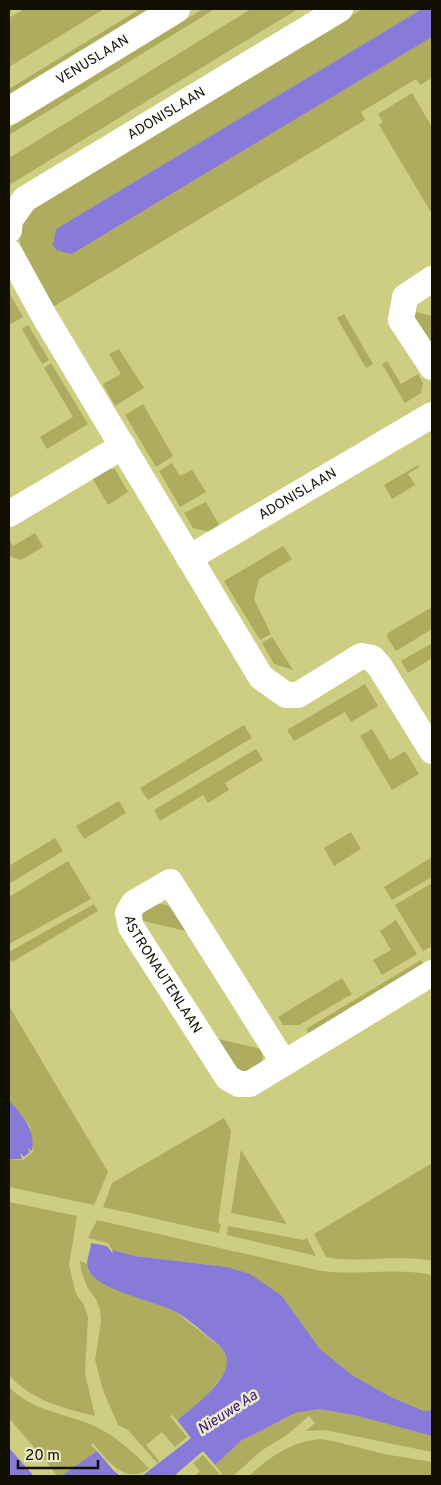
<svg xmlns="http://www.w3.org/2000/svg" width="441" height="1485" font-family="Overpass,sans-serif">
  <rect width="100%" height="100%" fill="#cece83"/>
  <g fill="#adac5f">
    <path d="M24,9H104L9,67V18Z"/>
    <path d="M140,9H148L9,94V89Z"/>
    <path d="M203,9H215L9,135V128Z"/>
    <path d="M251,9H298L9,185V158Z"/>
    <path d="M362,9H422L56,229L53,242L56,240L57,241L53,244L72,254L432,37V78L420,85L416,79L361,112L365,120L51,308L21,246C16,229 24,221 34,207Z"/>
    <path d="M412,93L432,127V214L379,125L383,122L378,114Z"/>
    <path d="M9,292L23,317L9,325Z"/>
    <path d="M416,312L432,316V352L413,321Z"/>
    <path d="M344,314L373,364L366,368L337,318Z"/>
    <path d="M28,325L49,360L42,364L22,329Z"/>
    <path d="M119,349L144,388L115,406L103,384L121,374L109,354Z"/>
    <path d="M387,361L401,384L418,374L423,383L421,393L405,403L382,364Z"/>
    <path d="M51,363L88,424L47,449L40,437L73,417L44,368Z"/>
    <path d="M143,404L173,456L156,467L125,415Z"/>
    <path d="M172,463L180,476L192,470L206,492L180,507L159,471Z"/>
    <path d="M418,465L419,467L408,474L415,485L392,499L384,485Z"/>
    <path d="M104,469H115L128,492L108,505L91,476Z"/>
    <path d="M206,502L221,528L215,533L193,528L184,513Z"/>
    <path d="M35,533L43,547L21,560L11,557L9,554V540L13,546Z"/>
    <path d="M283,546L292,559L259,579L254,599L271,634L260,640L224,581Z"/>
    <path d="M432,607V629L396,651L387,637L388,633Z"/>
    <path d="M272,637L293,670L274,664L262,643Z"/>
    <path d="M432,643V658L408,673L401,661Z"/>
    <path d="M365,684L378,706L351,722L345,712L294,741L287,730Z"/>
    <path d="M244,725L252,738L148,800L140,788Z"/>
    <path d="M372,729L390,760L405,751L419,774L392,790L360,736Z"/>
    <path d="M256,749L263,760L225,783L229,790L208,803L203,795L160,821L154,810Z"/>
    <path d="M119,801L126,813L84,839L76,826Z"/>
    <path d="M351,832L361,849L334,866L324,848Z"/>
    <path d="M55,838L63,851L9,884V866Z"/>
    <path d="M432,857V877L392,900L384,887Z"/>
    <path d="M68,861L91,899L9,944V897Z"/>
    <path d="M432,883V946L423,951L395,905Z"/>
    <path d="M152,902L175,907L190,932L140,920L142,911Z"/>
    <path d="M94,904L98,911L12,962L9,958V952Z"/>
    <path d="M396,920L417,954L382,975L373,960L391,950L380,931Z"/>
    <path d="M421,960L425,967L310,1035L306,1029Z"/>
    <path d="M342,978L352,994L299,1025H283L278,1017Z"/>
    <path d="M9,1006L108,1172L94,1205L9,1187V1159L23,1160L33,1152L30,1126L9,1100Z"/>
    <path d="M210,1037L261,1049L263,1057L261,1064L241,1074Z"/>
    <path d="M224,1118L231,1131L218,1223L221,1224L219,1233L103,1207L112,1183Z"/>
    <path d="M241,1150L286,1223V1224L231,1213Z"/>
    <path d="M432,1163V1261C397,1253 361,1264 326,1257L314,1234Z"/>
    <path d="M9,1202L77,1216L69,1265L76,1294L84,1305L88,1318L85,1374L95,1416C63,1408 32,1401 9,1375Z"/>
    <path d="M97,1220L321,1271C358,1276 395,1267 432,1275V1410L424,1411L391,1397L352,1375L320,1349L282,1296L227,1267L135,1256L112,1250L108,1243L88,1238Z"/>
    <path d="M228,1226L304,1240L307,1238L316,1256L227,1235Z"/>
    <path d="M80,1261L87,1264L88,1271L146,1300L173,1310L224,1350L228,1363L225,1372L205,1398L177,1420L172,1415L170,1416L187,1437L175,1447L162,1432L146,1445L159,1461L157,1463L128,1430L118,1425L103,1390L95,1360L101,1321L100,1310L96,1299L87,1287L81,1270Z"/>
    <path d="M9,1387C31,1410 62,1413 90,1424C110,1432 135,1452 149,1469C124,1485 108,1461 93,1443L91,1445L97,1451L61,1476H57L49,1465L9,1418Z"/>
    <path d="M319,1409L358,1416L432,1436V1452L325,1430L306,1431L315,1423L309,1416L288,1434L261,1451L233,1476H194L200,1471L193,1463L203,1455L221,1476L222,1474L215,1465L242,1440L253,1435L295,1413Z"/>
    <path d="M320,1439L333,1441L384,1454L432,1462V1476H249C270,1457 290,1442 320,1439Z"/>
  </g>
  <g fill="#877ad9">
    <path d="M422,9H432V37L72,254L59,251L61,248L57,251L52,244L57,241L53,243L56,229Z"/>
    <path d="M9,1100C22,1116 36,1129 32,1151L27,1148L30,1152L24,1157L20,1153L22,1159H9Z"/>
    <path d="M91,1243L107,1246L113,1254L112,1250L135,1256L227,1267L250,1274L282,1296L320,1349L352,1375L391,1397L424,1411L432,1410V1436L358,1416L319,1409L295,1413L253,1435L242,1440L215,1465L203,1451L174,1476H142L191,1438L177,1420C192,1408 241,1373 223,1350C220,1345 213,1341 209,1337C198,1328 185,1316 172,1310C153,1301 99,1290 89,1271C84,1262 91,1251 91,1243Z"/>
    <path d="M9,1448L33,1475L34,1476H9Z"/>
    <path d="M97,1451L114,1471L120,1476H61Z"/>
  </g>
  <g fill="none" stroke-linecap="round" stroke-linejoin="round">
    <path stroke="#877ad9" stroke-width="8" d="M160,1476L193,1453"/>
    <g stroke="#fff" stroke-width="26">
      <path id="s1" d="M9,230L10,220L25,199L340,9"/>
      <path d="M9,252L46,319L261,677L286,695H298L361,656L372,658L380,667L432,751"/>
      <path d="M432,279L405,297L401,320L432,367"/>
      <path d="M9,514L123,446"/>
      <path id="s2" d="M189,558L432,415"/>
      <path id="s3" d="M284,1063L170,882L134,903L128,913L131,927L228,1078L239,1084H250L432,973"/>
    </g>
    <path stroke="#fff" stroke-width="28" id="s4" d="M9,111L176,9"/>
  </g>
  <g text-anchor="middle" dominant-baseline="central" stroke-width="5" stroke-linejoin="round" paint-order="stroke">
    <g font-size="14" fill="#100f00" stroke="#ececc7">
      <text stroke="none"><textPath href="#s4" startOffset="98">VENUSLAAN</textPath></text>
      <text stroke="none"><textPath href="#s1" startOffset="201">ADONISLAAN</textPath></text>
      <text stroke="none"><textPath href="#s2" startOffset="126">ADONISLAAN</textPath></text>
      <text stroke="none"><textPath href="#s3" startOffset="338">ASTRONAUTENLAAN</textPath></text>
    </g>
    <g font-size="15" font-style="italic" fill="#391586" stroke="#ececc7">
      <text transform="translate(228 1413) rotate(-33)">Nieuwe Aa</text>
    </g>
  </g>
  <rect width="441" height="1485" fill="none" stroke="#100f00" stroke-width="20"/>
  <path d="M18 1460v8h80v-8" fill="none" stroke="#100f00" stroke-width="2.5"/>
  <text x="25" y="1460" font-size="15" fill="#100f00" stroke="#ececc7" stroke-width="4" paint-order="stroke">20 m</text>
</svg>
